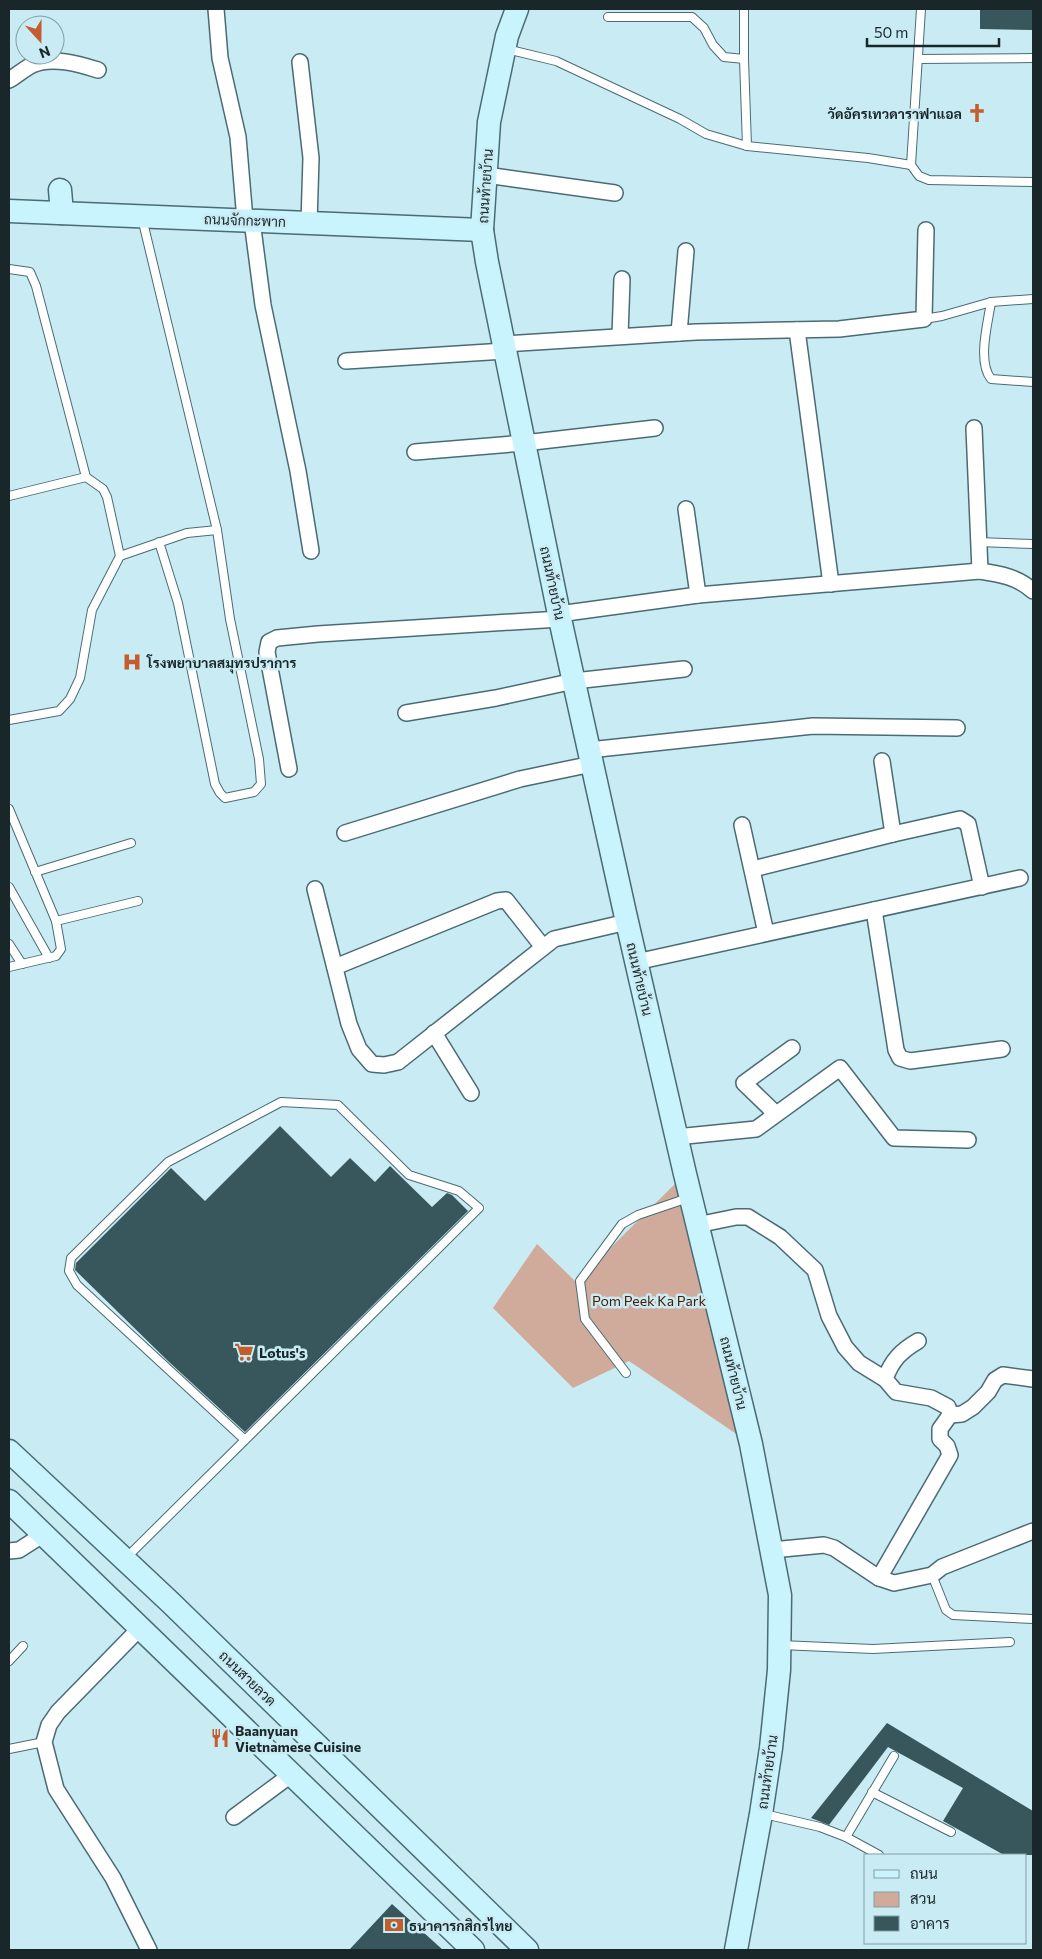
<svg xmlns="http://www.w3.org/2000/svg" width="1042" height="1959" font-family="Commissioner,Sarabun,sans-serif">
  <rect width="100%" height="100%" fill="#c9ecf4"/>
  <path fill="#d0ab9c" d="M685,1174L751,1444L629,1361L573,1388L493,1308L537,1244L576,1282Z"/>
  <g fill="#37575d">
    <path d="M980,9H1033V30L980,29Z"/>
    <path d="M280,1126L331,1177L350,1158L375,1182L390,1166L432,1207L447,1193L452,1195L468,1211L245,1432L168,1361L75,1270L76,1263L171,1168L205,1201Z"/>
    <path d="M887,1723L1033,1811V1855H1004L943,1821L963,1788L888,1747L829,1825L811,1818Z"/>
    <path d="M392,1904L443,1950H349Z"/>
  </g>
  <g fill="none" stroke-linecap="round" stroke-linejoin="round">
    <g stroke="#4b6b72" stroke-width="10">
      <g id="lane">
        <path d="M921,9L911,165L919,176L929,180L1033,182"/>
        <path d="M608,17H692L704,28L713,45L724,57L744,59L747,146"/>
        <path d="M506,49L556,61L680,119L706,134L747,146L868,158L911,165"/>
        <path d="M744,59V9"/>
        <path d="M918,59L1033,58"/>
        <path d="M142,218L217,530L230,619L259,759L261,784L254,792L225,798L220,793L215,784L178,603L159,542"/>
        <path d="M9,269L30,272L36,286L86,477L103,489L107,497L120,556"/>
        <path d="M991,302C988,323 977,361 991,379L1033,382"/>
        <path d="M924,319L942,316L991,302L1033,299"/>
        <path d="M9,496L86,477"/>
        <path d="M978,542L1033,544"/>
        <path d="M9,720L59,711L70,699L80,678L92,610L120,556L187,533L217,530"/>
        <path d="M9,809L56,921L61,949L56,956L9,967"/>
        <path d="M35,872L131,843"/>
        <path d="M9,887L49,958"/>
        <path d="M56,921L138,901"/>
        <path d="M9,944L22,964"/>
        <path d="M626,1373L585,1319L580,1281L622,1224L638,1215L688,1198"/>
        <path d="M126,1558L479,1208L459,1191L409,1175L338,1105L281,1102L168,1162L71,1258L69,1271L77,1285L245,1440"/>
        <path d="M932,1575L946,1610L953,1615L1033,1619"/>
        <path d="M780,1645L873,1649L1010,1642"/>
        <path d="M9,1661L23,1646"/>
        <path d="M9,1749L44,1742"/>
        <path d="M872,1792L951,1832"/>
        <path d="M764,1814L820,1827L846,1837L879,1855"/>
        <path d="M846,1837L894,1756"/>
      </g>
    </g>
    <g stroke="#4b6b72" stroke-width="18">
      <g id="street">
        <path d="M216,9L220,58L238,137L245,220"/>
        <path d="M300,62L311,158L309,223"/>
        <path d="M9,80C16,76 24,69 32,65C52,56 79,64 98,70"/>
        <path d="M486,175L615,193"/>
        <path d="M252,221L263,305L298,471L311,551"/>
        <path d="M797,330L831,584"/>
        <path d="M679,333L686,251"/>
        <path d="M620,336L622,279"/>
        <path d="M504,344L696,332L839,329L924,319L926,230"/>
        <path d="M346,361L505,351"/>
        <path d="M974,428L980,571"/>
        <path d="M415,452L524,443L655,428"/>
        <path d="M686,509L698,595"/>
        <path d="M559,614L698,595L980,571C1000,574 1018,577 1033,591"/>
        <path d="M406,713L496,698L574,681L684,669"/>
        <path d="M589,750L813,726L957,728"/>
        <path d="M882,761L893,834"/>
        <path d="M289,769L267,652L269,642L277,638L318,634L560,619"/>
        <path d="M742,825L766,933"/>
        <path d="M345,833L520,779L592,764"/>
        <path d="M753,869L893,834L960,819L968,824L982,887"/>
        <path d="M315,889L349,1024L359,1049L372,1064L384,1065L398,1062L554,939L627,922"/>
        <path d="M874,910L896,1050L900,1058L910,1061L1002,1049"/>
        <path d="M636,962L1020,878"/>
        <path d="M335,967L497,901L506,900L543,947"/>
        <path d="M434,1033L471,1093"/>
        <path d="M776,1114L744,1083L792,1048"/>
        <path d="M676,1137L756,1129L840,1068L894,1138L968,1140"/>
        <path d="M697,1225L736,1217H748L780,1237L815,1270L829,1316L845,1347L859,1363L885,1379"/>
        <path d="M950,1415L962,1414L973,1407L988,1392L995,1380L1003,1375L1033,1379"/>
        <path d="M772,1550L824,1545L834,1548L879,1578L894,1583L932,1575L942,1567L1033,1531"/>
        <path d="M9,1551L19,1550L44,1534"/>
        <path d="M879,1578L950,1455L947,1446L940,1439V1429L950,1415L948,1407L931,1398L896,1392L885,1379C892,1360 901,1351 918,1341"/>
        <path d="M141,1627L58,1712L49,1725L44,1742L56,1789L113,1878L149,1950"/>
        <path d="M234,1817L292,1774"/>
      </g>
    </g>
    <g stroke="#4b6b72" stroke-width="25">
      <g id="secondary">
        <path d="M517,9L507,36L489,122L482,230L487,262L560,619L625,913L685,1174L751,1444L780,1595L779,1670L771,1748L761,1814L736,1950"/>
        <path d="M60,190L62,213"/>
        <path d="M9,211L482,230"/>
        <path d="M9,1451L171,1603L527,1950"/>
        <path d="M9,1501L473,1950"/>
      </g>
    </g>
    <use href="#lane" stroke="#fff" stroke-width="8"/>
    <use href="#street" stroke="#fff" stroke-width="15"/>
    <use href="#secondary" stroke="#c9f4fd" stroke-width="22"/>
  </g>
  <defs>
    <g id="church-bare" transform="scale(1.5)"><path d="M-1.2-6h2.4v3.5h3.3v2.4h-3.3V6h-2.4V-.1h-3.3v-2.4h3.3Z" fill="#c35d2e" stroke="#c9ecf4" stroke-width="2.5" paint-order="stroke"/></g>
    <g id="hospital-bare" transform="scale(1.5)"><path d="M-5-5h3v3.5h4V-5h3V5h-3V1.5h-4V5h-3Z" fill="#c35d2e" stroke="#c9ecf4" stroke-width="2.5" paint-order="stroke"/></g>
    <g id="supermarket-bare" transform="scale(1.5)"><path d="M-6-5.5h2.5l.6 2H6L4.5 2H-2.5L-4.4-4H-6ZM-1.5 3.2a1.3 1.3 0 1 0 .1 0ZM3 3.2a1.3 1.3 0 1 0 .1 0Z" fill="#c35d2e" stroke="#c9ecf4" stroke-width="2.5" paint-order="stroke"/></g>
    <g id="restaurant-bare" transform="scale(1.5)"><path d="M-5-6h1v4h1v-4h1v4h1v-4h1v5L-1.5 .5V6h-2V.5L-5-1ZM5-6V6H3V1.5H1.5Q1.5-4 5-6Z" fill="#c35d2e" stroke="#c9ecf4" stroke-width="2.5" paint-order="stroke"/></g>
    <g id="bank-bare" transform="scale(1.5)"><path d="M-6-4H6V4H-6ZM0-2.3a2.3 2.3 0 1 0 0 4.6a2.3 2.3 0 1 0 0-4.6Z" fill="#c35d2e" stroke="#c9ecf4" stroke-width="2.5" paint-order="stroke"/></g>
  </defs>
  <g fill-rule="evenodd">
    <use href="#church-bare" x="977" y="113"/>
    <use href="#hospital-bare" x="132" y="662"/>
    <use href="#supermarket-bare" x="244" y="1352"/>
    <use href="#restaurant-bare" x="220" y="1738"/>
    <use href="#bank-bare" x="394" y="1925"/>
  </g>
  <g text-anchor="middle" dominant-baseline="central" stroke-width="5" stroke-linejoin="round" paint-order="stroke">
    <g font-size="14" font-weight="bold" fill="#19272a" stroke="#c9ecf4" text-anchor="start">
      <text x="962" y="113" text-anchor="end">วัดอัครเทวดาราฟาแอล</text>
      <text x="147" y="662">โรงพยาบาลสมุทรปราการ</text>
      <text x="259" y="1352">Lotus's</text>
      <text x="235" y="1730">Baanyuan<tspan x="235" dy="16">Vietnamese Cuisine</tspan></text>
      <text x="409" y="1925">ธนาคารกสิกรไทย</text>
    </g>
    <g font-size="14" fill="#19272a" stroke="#c9ecf4">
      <text transform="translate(485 186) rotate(-86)">ถนนท้ายบ้าน</text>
      <text transform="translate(245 220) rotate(2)">ถนนจักกะพาก</text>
      <text transform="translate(553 583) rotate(78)">ถนนท้ายบ้าน</text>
      <text transform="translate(640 979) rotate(77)">ถนนท้ายบ้าน</text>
      <text transform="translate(734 1373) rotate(76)">ถนนท้ายบ้าน</text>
      <text transform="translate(248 1678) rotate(44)">ถนนสายลวด</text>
      <text transform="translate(767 1772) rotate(-82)">ถนนท้ายบ้าน</text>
    </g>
    <g font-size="14" fill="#491901" stroke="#c9ecf4">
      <text x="649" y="1300">Pom Peek Ka Park</text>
    </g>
  </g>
  <rect width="1042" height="1959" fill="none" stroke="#19272a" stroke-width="20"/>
  <rect x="864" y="1854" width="162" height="90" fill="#c9ecf4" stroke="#839da3"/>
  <rect x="874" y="1870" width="25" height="8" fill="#c9f4fd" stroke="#839da3"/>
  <text x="910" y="1879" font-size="15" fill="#19272a">ถนน</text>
  <rect x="874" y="1892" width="25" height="15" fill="#d0ab9c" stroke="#839da3"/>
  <text x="910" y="1904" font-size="15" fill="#19272a">สวน</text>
  <rect x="874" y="1916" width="25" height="15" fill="#37575d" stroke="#839da3"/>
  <text x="910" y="1929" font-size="15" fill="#19272a">อาคาร</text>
  <g transform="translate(40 40) rotate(159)"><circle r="24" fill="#c9ecf4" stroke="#839da3"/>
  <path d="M0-4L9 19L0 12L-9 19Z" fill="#c35d2e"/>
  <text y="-8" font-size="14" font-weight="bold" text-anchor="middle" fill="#19272a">N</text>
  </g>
  <path d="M867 38v8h132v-8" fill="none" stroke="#19272a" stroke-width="2.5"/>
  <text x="874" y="38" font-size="15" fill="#19272a" stroke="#c9ecf4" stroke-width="4" paint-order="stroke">50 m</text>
</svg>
